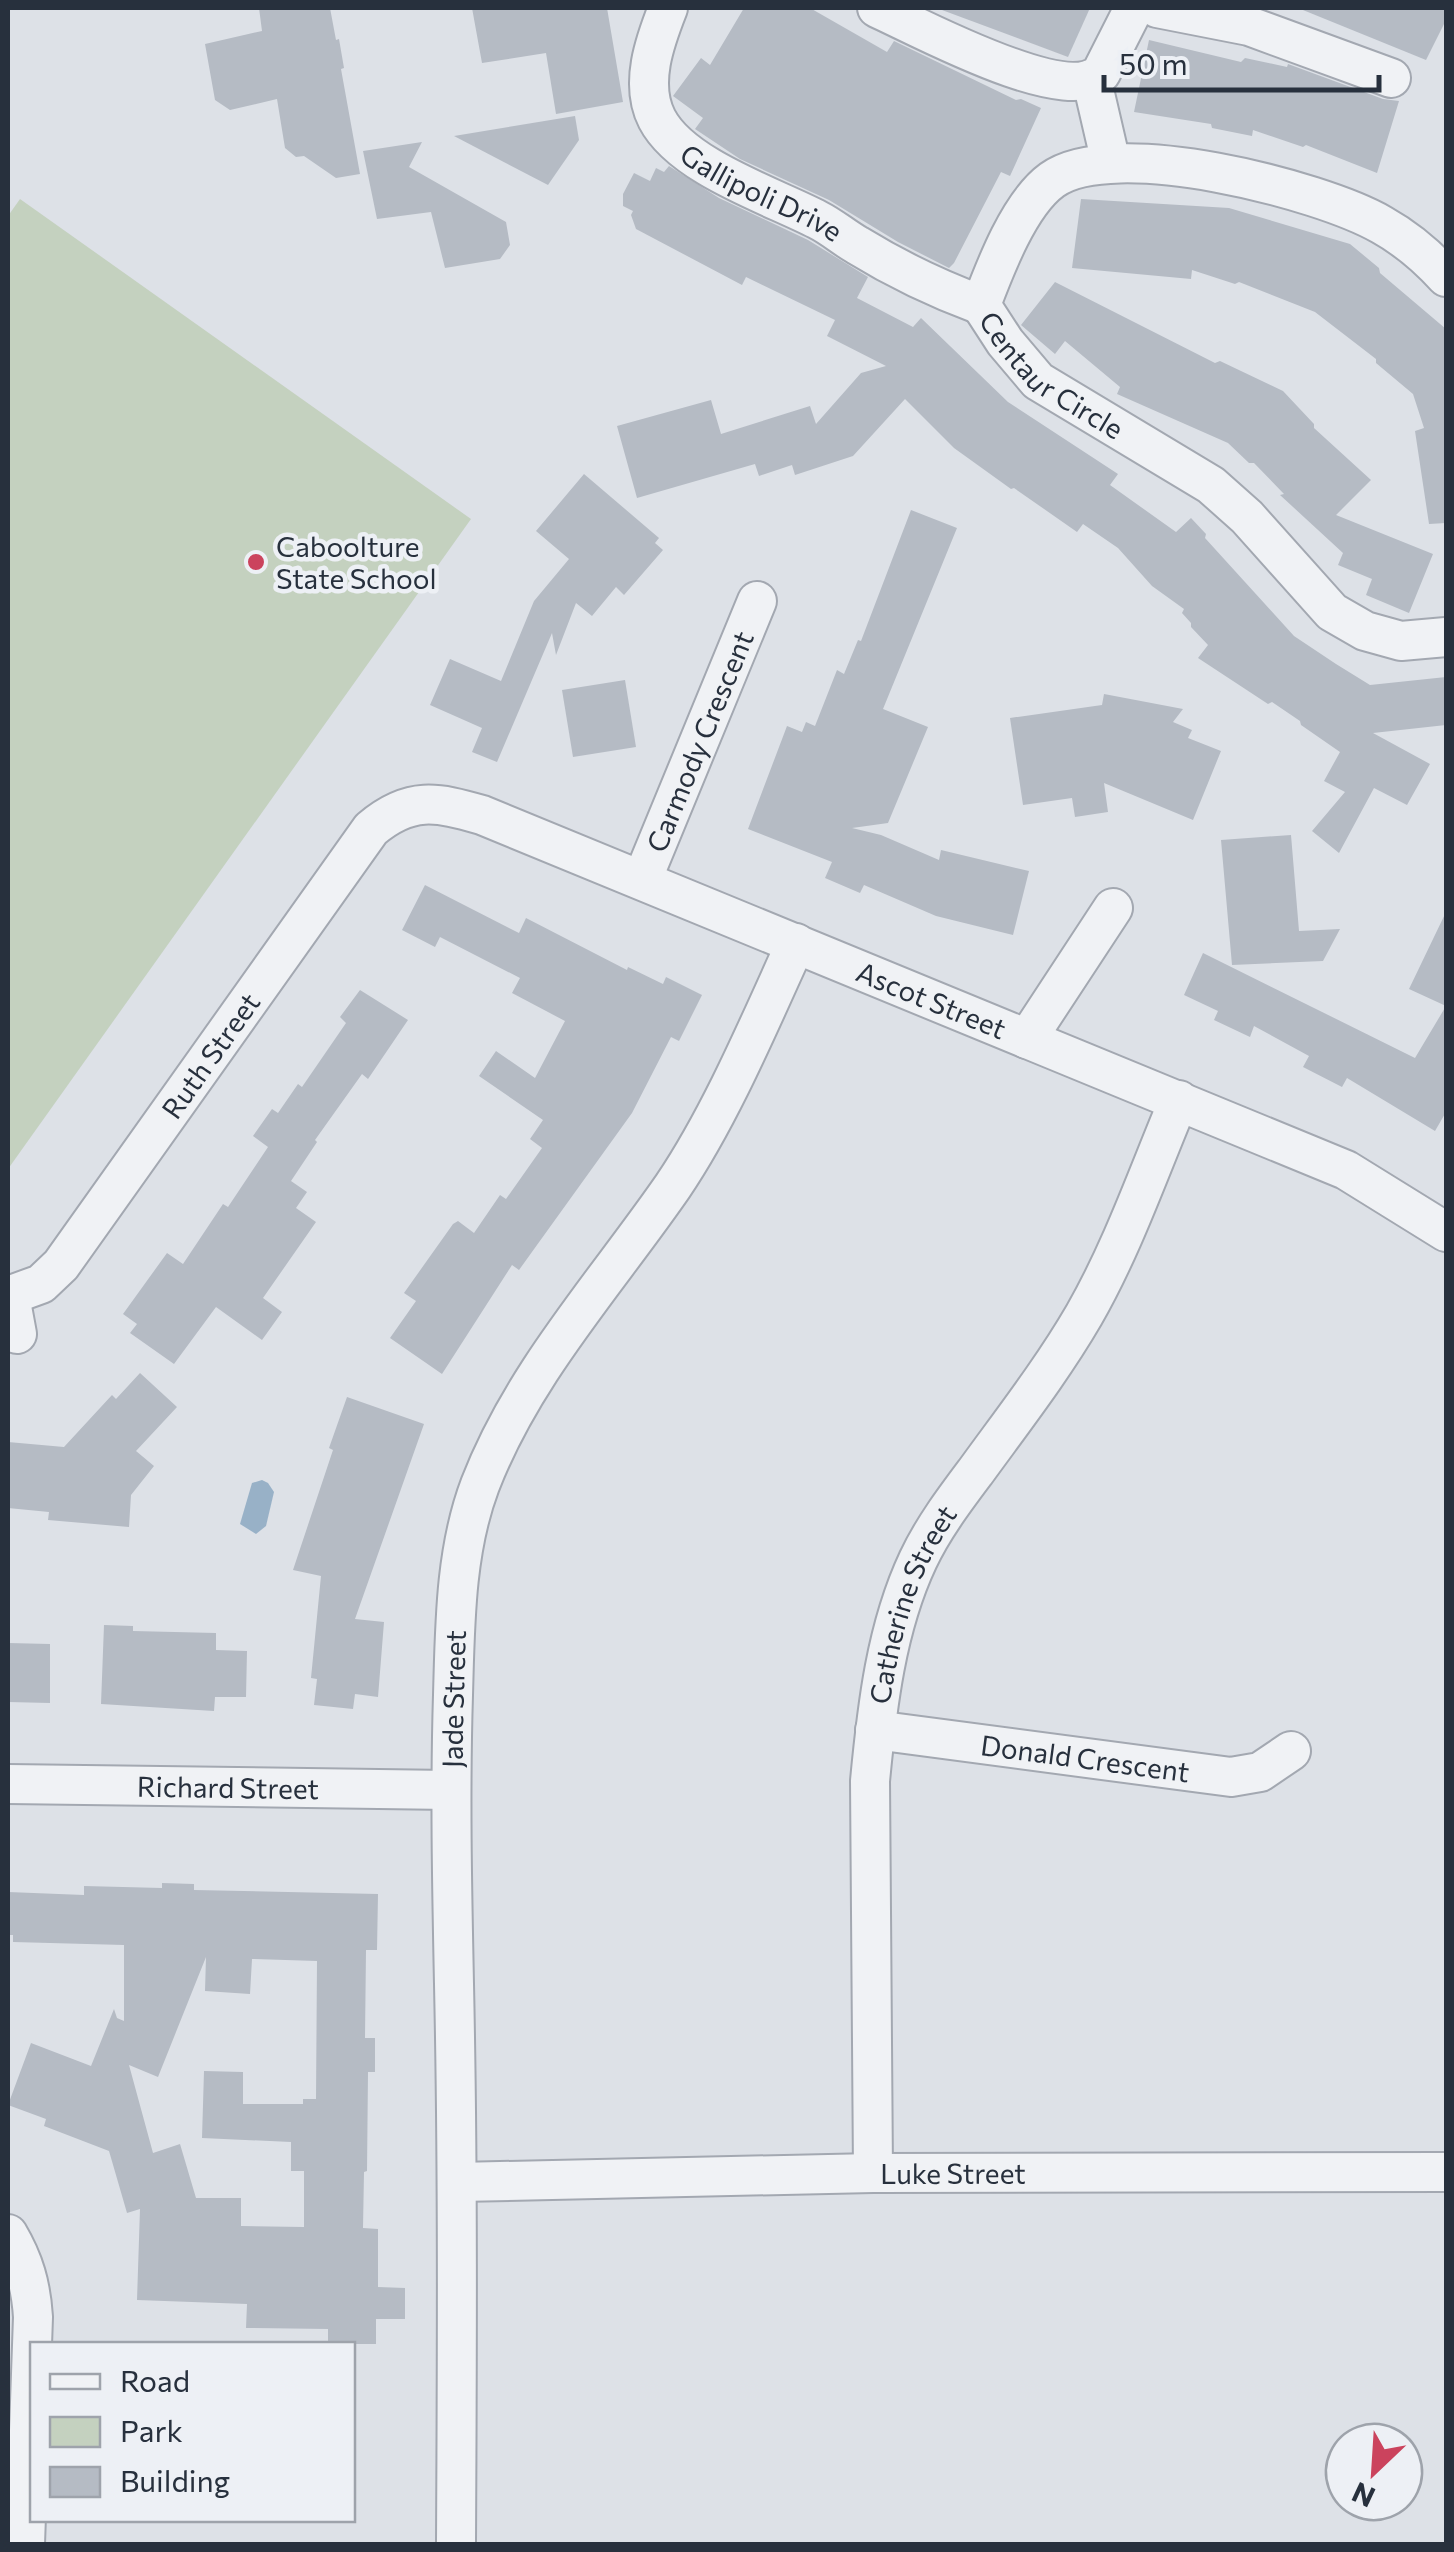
<svg xmlns="http://www.w3.org/2000/svg" width="1454" height="2552" font-family="Commissioner,sans-serif">
  <rect width="100%" height="100%" fill="#dde1e7"/>
  <path fill="#c4d1bf" d="M20,199L471,519L8,1169V216Z"/>
  <path fill="#98b1c7" d="M262,1480L268,1483L274,1492L266,1526L256,1534L240,1524L252,1483Z"/>
  <g fill="#b5bbc4" fill-rule="evenodd">
    <path d="M259,8H330L336,40L339,39L344,68L341,69L360,174L336,178L304,156L296,157L285,148L277,99L230,110L215,100L205,44L262,31Z"/>
    <path d="M472,8H607L623,102L556,114L546,53L482,63Z"/>
    <path d="M744,8H810L887,52L894,41L1016,100L1021,99L1041,108L1010,176L1001,172L954,263L949,268L898,242L829,200L740,159L695,129L703,118L673,96L701,58L710,65Z"/>
    <path d="M943,8H1090L1068,57L942,10Z"/>
    <path d="M1298,8H1446V20L1426,60Z"/>
    <path d="M1149,40L1241,62L1245,58L1287,67L1288,64L1383,99L1399,101L1377,173L1306,145L1303,147L1253,130L1252,136L1212,128L1211,124L1134,112Z"/>
    <path d="M575,116L579,140L548,185L454,136Z"/>
    <path d="M422,142L409,167L506,222L510,245L500,259L445,268L431,212L377,219L363,151Z"/>
    <path d="M669,166L719,198L808,240L868,277L857,298L913,327L921,318L1008,402L1118,474L1110,485L1176,532L1191,518L1206,534L1205,538L1294,636L1336,664L1370,685L1446,677V725L1373,733L1430,764L1407,805L1374,788L1339,853L1312,831L1345,792L1324,781L1340,752L1301,725L1300,721L1272,702L1268,704L1198,658L1208,645L1191,627V623L1182,613L1184,609L1152,586L1118,548L1083,524L1077,532L1014,488L1011,489L954,448L905,399L853,456L795,475L792,465L759,476L755,464L637,498L617,426L711,400L721,434L810,406L816,424L861,373L886,366L827,336L835,320L746,277L742,285L636,229L631,215L633,211L623,206V194L634,173L650,181L656,168L664,172Z"/>
    <path d="M1081,199L1229,208L1350,244L1379,268L1380,273L1446,329V523L1429,524L1415,431L1424,428L1413,394L1376,363V359L1315,312L1239,282L1235,284L1192,270L1191,279L1072,268Z"/>
    <path d="M1055,282L1215,363L1220,361L1283,391L1314,424V428L1371,480L1336,515L1433,554L1409,613L1366,595L1372,579L1338,565L1343,553L1280,495L1284,494L1254,463H1249L1228,443L1117,394L1120,387L1065,341L1055,354L1021,325Z"/>
    <path d="M584,474L659,538L655,543L663,550L624,595L616,587L592,616L576,603L556,655L552,633L497,762L472,752L482,728L430,705L450,659L501,681L534,601L569,559L536,531Z"/>
    <path d="M911,510L957,528L883,709L928,727L888,823L852,828L881,835L939,860L941,850L1029,871L1013,935L936,916L864,885L860,893L825,878L832,862L748,829L787,726L802,732L806,722L815,726L837,670L844,674L858,640L861,641Z"/>
    <path d="M625,680L636,747L573,757L562,690Z"/>
    <path d="M1104,694L1183,709L1173,722L1192,730L1188,738L1221,751L1193,820L1104,783L1108,812L1075,817L1072,798L1023,805L1010,718L1102,705Z"/>
    <path d="M1291,835L1299,931L1340,929L1323,961L1232,965L1221,840Z"/>
    <path d="M425,885L519,933L526,918L627,970L628,967L663,984L666,977L702,995L679,1041L671,1037L632,1113L519,1270L512,1265L442,1374L390,1338L416,1301L404,1293L453,1224L458,1221L474,1233L500,1195L506,1199L542,1148L530,1139L543,1120L479,1076L496,1051L535,1078L565,1021L512,993L520,978L440,937L435,947L402,930Z"/>
    <path d="M1446,912V1112L1435,1131L1347,1078L1342,1087L1303,1067L1309,1056L1254,1026L1250,1037L1214,1020L1218,1011L1184,995L1203,953L1415,1058L1446,1006L1409,989Z"/>
    <path d="M360,990L408,1020L368,1079L362,1074L315,1140L317,1142L291,1181L307,1192L296,1208L316,1222L263,1298L282,1312L262,1340L216,1307L174,1364L130,1333L137,1324L123,1314L167,1253L183,1264L223,1204L228,1207L268,1147L253,1136L272,1109L278,1113L298,1084L302,1087L346,1023L340,1017Z"/>
    <path d="M140,1373L177,1407L136,1451L154,1466L131,1495L129,1527L48,1520L49,1512L8,1508V1442L64,1447L112,1395L116,1399Z"/>
    <path d="M347,1397L424,1424L355,1619L384,1622L378,1697L355,1694L353,1709L314,1705L317,1679L311,1678L321,1576L293,1570L333,1450L329,1448Z"/>
    <path d="M104,1625L133,1626V1631L216,1633V1650L247,1651L246,1697H215L214,1711L101,1704Z"/>
    <path d="M8,1643L50,1644V1703L8,1702Z"/>
    <path d="M162,1883L194,1884V1890L378,1894L377,1950H366L365,2038H375V2072H368L367,2171L364,2172L363,2228L378,2229V2287L405,2288V2319H376V2344H328V2329L246,2328L247,2304L137,2300L140,2209L127,2213L109,2151L44,2126L46,2119L8,2105L31,2043L91,2066L114,2009L117,2018L124,2021V1945L13,1942V1935H8V1892L84,1895V1886L162,1888ZM206,1957L205,1991L250,1994L252,1959L317,1961L316,2099H303V2104H243V2072L204,2071L202,2138L291,2142V2171H304V2227L241,2226V2198H196L180,2144L153,2153L129,2065L158,2077Z"/>
  </g>
  <g fill="none" stroke-linecap="round" stroke-linejoin="round">
    <g stroke="#a3a8b1" stroke-width="42">
      <g id="minor">
        <path id="s1" d="M668,8C655,41 639,84 657,119C682,167 772,196 818,220C832,227 843,237 857,245C896,269 938,289 981,305"/>
        <path d="M877,8C919,27 1063,106 1101,73L1134,8"/>
        <path d="M1157,8L1249,26L1391,78"/>
        <path d="M1092,81L1111,163"/>
        <path id="s2" d="M1446,277C1427,256 1407,239 1382,225C1320,189 1112,136 1052,180C1019,204 995,268 981,305L1005,342L1038,381L1211,485L1247,517L1332,612L1365,631L1401,641L1446,637"/>
        <path id="s3" d="M642,880L757,601"/>
        <path d="M1027,1039L1113,908"/>
        <path id="s4" d="M8,1296L41,1284L61,1265L371,829C410,796 437,802 482,815L1346,1170L1446,1232"/>
        <path d="M10,1296L17,1334"/>
        <path id="s5" d="M875,1730L1231,1777L1260,1772L1291,1751"/>
        <path id="s6" d="M8,1784L450,1790"/>
        <path id="s7" d="M873,2173L870,1781C877,1707 886,1628 918,1560C933,1528 955,1499 976,1471C1013,1420 1052,1370 1084,1315C1123,1247 1149,1171 1179,1100"/>
        <path id="s8" d="M458,2182L873,2173L1446,2172"/>
        <path d="M8,2234C24,2261 31,2285 33,2317L25,2544"/>
        <path id="s9" d="M456,2544C457,2357 458,2171 454,1984C452,1887 450,1791 453,1695C455,1625 455,1551 480,1485C523,1373 606,1283 673,1186C721,1115 760,1022 796,943"/>
      </g>
    </g>
    <use href="#minor" stroke="#f0f2f5" stroke-width="38"/>
  </g>
  <circle fill="#cb435d" stroke="#edf0f5" stroke-width="4" cx="256" cy="562" r="10"/>
  <g text-anchor="middle" dominant-baseline="central" stroke-width="9" stroke-linejoin="round" paint-order="stroke">
    <g font-size="28" fill="#27303d" stroke="#edf0f5">
      <text stroke="none"><textPath href="#s1" startOffset="245">Gallipoli Drive</textPath></text>
      <text stroke="none"><textPath href="#s2" startOffset="672">Centaur Circle</textPath></text>
      <text stroke="none"><textPath href="#s3" startOffset="150">Carmody Crescent</textPath></text>
      <text stroke="none"><textPath href="#s4" startOffset="1202">Ascot Street</textPath></text>
      <text stroke="none"><textPath href="#s4" startOffset="320">Ruth Street</textPath></text>
      <text stroke="none"><textPath href="#s7" startOffset="575">Catherine Street</textPath></text>
      <text stroke="none"><textPath href="#s9" startOffset="845">Jade Street</textPath></text>
      <text stroke="none"><textPath href="#s5" startOffset="212">Donald Crescent</textPath></text>
      <text stroke="none"><textPath href="#s6" startOffset="220">Richard Street</textPath></text>
      <text stroke="none"><textPath href="#s8" startOffset="495">Luke Street</textPath></text>
    </g>
    <g font-size="28" fill="#27303d" stroke="#edf0f5" text-anchor="start">
      <text x="276" y="546">Caboolture<tspan x="276" dy="32">State School</tspan></text>
    </g>
  </g>
  <rect width="1454" height="2552" fill="none" stroke="#27303d" stroke-width="20"/>
  <rect x="30" y="2342" width="325" height="180" fill="#edf0f5" stroke="#9ea3ab" stroke-width="2.5"/>
  <rect x="50" y="2374" width="50" height="15" fill="#f0f2f5" stroke="#9ea3ab" stroke-width="2.5"/>
  <text x="120" y="2392" font-size="30" fill="#27303d">Road</text>
  <rect x="50" y="2417" width="50" height="30" fill="#c4d1bf" stroke="#9ea3ab" stroke-width="2.5"/>
  <text x="120" y="2442" font-size="30" fill="#27303d">Park</text>
  <rect x="50" y="2467" width="50" height="30" fill="#b5bbc4" stroke="#9ea3ab" stroke-width="2.5"/>
  <text x="120" y="2492" font-size="30" fill="#27303d">Building</text>
  <g transform="translate(1374 2472) rotate(205)"><circle r="48" fill="#edf0f5" stroke="#9ea3ab" stroke-width="2.5"/>
  <path d="M0-8L18 38L0 25L-18 38Z" fill="#cb435d"/>
  <text y="-15" font-size="28" font-weight="bold" text-anchor="middle" fill="#27303d">N</text>
  </g>
  <path d="M1104 75v15h275v-15" fill="none" stroke="#27303d" stroke-width="5"/>
  <text x="1119" y="75" font-size="30" fill="#27303d" stroke="#edf0f5" stroke-width="8" paint-order="stroke">50 m</text>
</svg>
